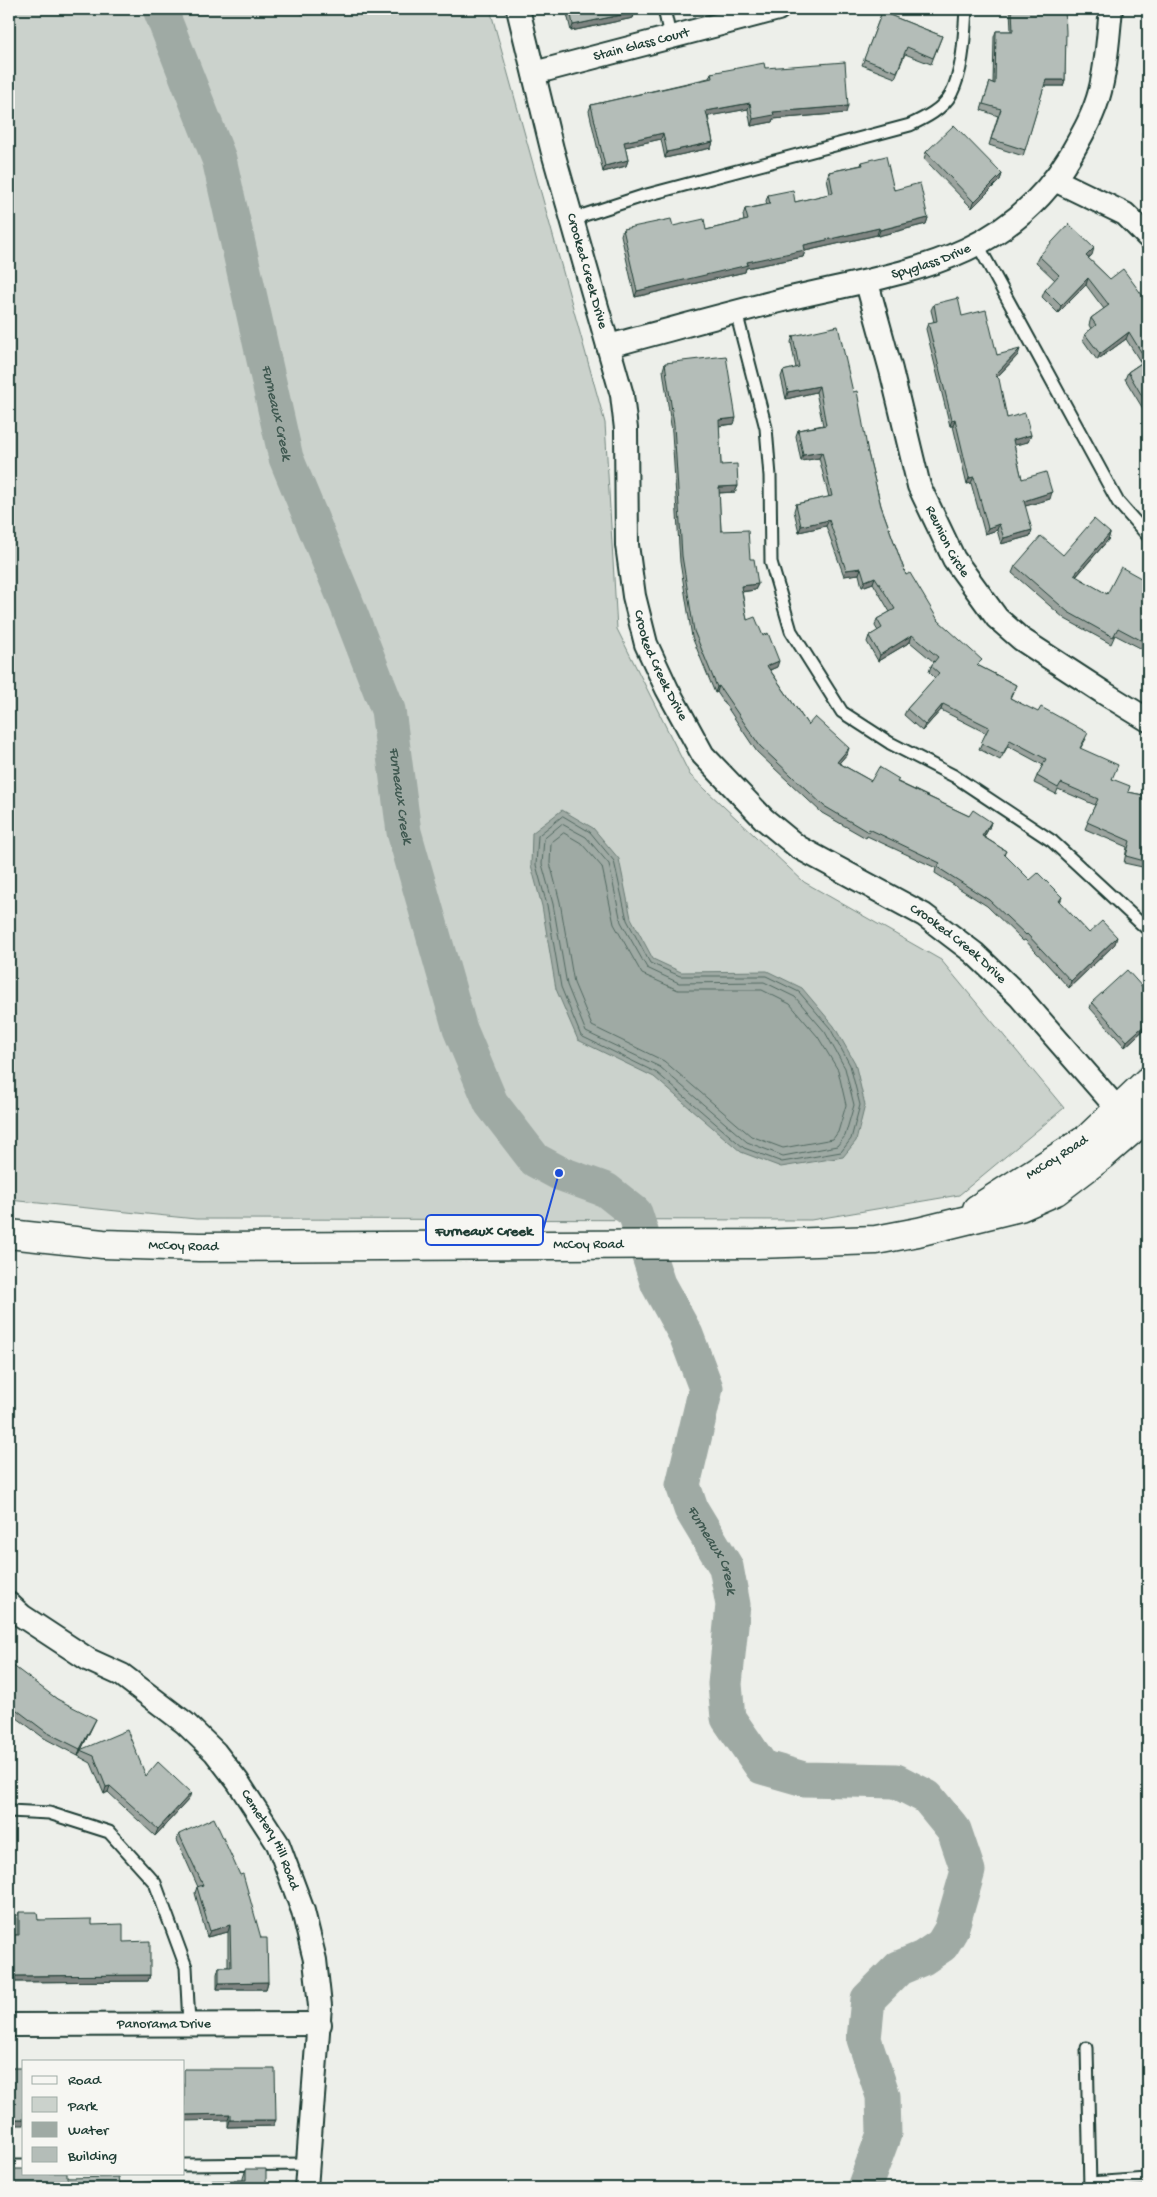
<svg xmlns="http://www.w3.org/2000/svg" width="1157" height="2197" font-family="'Gochi Hand',sans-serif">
  <rect width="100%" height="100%" fill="#edefea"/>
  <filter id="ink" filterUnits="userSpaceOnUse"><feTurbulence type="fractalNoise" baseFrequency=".02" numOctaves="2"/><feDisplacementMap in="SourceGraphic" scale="10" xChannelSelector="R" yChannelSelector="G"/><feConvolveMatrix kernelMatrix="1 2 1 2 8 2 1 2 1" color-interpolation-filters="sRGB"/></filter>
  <g filter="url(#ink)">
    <path fill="#cbd2cc" stroke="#758880" d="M9,9H490L605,423L617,629L690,775L804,882L941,960L1064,1108L959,1195L811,1220L196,1219L9,1200Z"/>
    <g fill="#9faaa4" stroke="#6c7e77">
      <path d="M294,9H356L303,15Z"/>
      <path d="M562,810L593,828L619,859L631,918L653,959L681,972L767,971L802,988L834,1026L855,1063L865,1105L856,1141L843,1157L781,1167L741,1152L654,1077L578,1040L556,989L542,906L531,865L532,833Z"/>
    </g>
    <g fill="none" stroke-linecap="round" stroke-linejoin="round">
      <g stroke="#526961" stroke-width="1">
        <path d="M563,816L590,832L614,861L627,920L650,963L680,976H766L799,992L830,1028L850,1065L860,1105L851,1139L841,1152L782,1162L744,1148L657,1073L581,1036L561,987L547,905L536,865L538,836Z"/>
        <path d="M562,824L586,837L609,864L621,922L647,968L679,983L764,982L795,997L825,1032L845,1068L854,1105L845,1136L837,1146L783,1156L747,1142L660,1067L586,1032L567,985L553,904L542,864L544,839Z"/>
        <path d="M564,833L581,843L602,867L614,924L642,974L678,990H762L790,1004L818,1037L838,1070L846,1105L838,1132L833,1139L783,1148L751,1136L664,1061L592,1026L574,983L560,902L550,863L551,843Z"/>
      </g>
      <path stroke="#9faaa4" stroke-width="35" id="s1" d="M160,9L219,159L286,458L346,602L388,710L404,832L460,1029L491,1103L535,1160L559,1173L606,1190L635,1213L658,1284L686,1335L706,1388L683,1485L691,1509L726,1567L733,1605L725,1684L728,1718L762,1767L804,1779L896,1781L927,1797L954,1830L968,1871L951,1930L942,1945L923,1958L899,1968L868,1999L864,2039L883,2096L884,2134L864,2188"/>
      <g stroke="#1f3d34" stroke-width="15">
        <g id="service">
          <path d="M664,9L670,36"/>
          <path d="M572,219L643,196L910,125C925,118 943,109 951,94C964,68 964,37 966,9"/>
          <path d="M978,245L1118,502L1148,536"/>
          <path d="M736,312L766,428L770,476L771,562L791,631L842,712L890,743L954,776L1052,841L1148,930"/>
          <path d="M9,1811L49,1813L109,1832L155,1883L186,1967L189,2023"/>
          <path d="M1087,2048L1090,2188"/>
          <path d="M184,2165L308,2164"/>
          <path d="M9,2166H24"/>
          <path d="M1090,2183L1148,2179"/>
        </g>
      </g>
      <g stroke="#1f3d34" stroke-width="26">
        <g id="minor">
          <path id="s2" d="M518,9L552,149L622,395L626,429L627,545L634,596L646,644L667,689L703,755L764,819L798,847L924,915L974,953L1019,996L1129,1122"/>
          <path id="s3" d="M534,73L778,9"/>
          <path d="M1055,180L1125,214L1148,237"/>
          <path id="s4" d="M867,283L891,370L919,486L954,559L997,618L1021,639L1104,693L1148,720"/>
          <path id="s5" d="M608,346C669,330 729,313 791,298C901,272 1006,263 1070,156C1082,135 1094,115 1100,91C1107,64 1108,36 1111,9"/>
          <path id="s6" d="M9,1604L22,1616L89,1660L122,1675L185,1723L215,1752L238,1782L278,1844L303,1911L315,1960L320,2006L306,2188"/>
          <path id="s7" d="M9,2025L320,2024"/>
        </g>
      </g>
      <g stroke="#1f3d34" stroke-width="31">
        <g id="tertiary">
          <path id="s8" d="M977,1209L1088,1138L1148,1081"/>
          <path id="s9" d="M9,1234L103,1244L199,1247L756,1244L876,1240L918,1232L1020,1207L1056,1191L1102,1156L1148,1116"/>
        </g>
      </g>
      <use href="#service" stroke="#f6f6f2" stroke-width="11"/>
      <use href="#minor" stroke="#f6f6f2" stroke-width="22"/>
      <use href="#tertiary" stroke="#f6f6f2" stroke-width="28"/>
    </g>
    <g fill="#9ba39e" stroke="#1f3d34">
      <path d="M566,9H635V12L633,18L571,31Z"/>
      <path d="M1010,9H1065V80L1063,86H1044L1023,156L989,145L998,116L981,110L990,82L993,83L994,37L996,31H1011Z"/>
      <path d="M882,12L942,36L931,64L905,54L895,78L862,65Z"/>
      <path d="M765,68L846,113L773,119L772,122L751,126L748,109L708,116L713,142L711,148L665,158L661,139L625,147L628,160L626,166L603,172L589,111L591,105L709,78L711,73Z"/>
      <path d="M1144,127L1148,185H1144L1142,133Z"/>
      <path d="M926,152L1002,174L1000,180L972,208L924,159Z"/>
      <path d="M862,162L928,218L926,224L878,236L877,235L805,251L803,257L746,268L745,272L635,297L621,235L623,229L706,230L744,221L743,215L745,209L767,205L766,201L768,195L795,202L830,194L827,178L829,172L861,165Z"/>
      <path d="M1092,255L1088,258L1110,279L1148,303V417L1125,379L1128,372L1141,363L1126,339L1097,360L1083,340L1085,334L1091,329L1089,325L1091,318L1104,309L1086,285L1058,313L1042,297L1045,290L1055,280L1036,262L1039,256Z"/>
      <path d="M934,304L962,316L997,355H1018L997,377L1007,418L1031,435L1028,442L1014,445L1022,479L1050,499L1025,506L1030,536L1001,544L997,530L985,534L971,483L967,484L953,426H950L926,329L928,323L934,322L931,310Z"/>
      <path d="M793,336L853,392L881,506L906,575L938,620L979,666L1016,685L1010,698L1086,739L1080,749L1113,779L1128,792L1148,796V865L1147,868L1124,863L1127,847L1085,829L1095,805L1058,789L1056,794L1034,783L1037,776L1043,765L1008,746L1000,760L979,749L986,733L941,710L922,731L904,715L907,709L935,678L929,672L931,666L934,662L910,642L878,661L867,642L869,636L878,631L875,626L877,619L890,612L873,583L862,587L859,574L844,576L826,526L799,532L794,511L796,504L829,497L819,458L801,461L796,436L798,430L823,425L816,392L786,399L781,377L783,371L796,368L791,342Z"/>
      <path d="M665,363L734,424L719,426L721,465L738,486L735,492L719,493L721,531L750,559L758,584L755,590L742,592L747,620L777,667L770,670L808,725L847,754L839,763L871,781L898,782L969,816L991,822L989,828L984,837L1006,851L1004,855L1030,880L1062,897L1060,903L1089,933L1115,944L1069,988L1025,940L1023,941L987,906L935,873L936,868L867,836L866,838L822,813L757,752L717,692L715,693L692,637L680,562L672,432L663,370Z"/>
      <path d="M1110,533L1108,540L1076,577L1107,594L1148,582V652L1115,635L1111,644L1065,619L1012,573L1015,566L1063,555Z"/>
      <path d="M1148,985V1026L1125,1047L1090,1008L1092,1002L1144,989Z"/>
      <path d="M9,1667L57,1699L93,1725L81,1750L146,1776L189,1799L155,1836L108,1792L104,1794L91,1763L78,1756L80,1752L78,1756L44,1738L9,1712Z"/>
      <path d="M179,1834L268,1982L266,1989H217V1974L219,1967H228V1932L207,1937L195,1893L197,1887H198L177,1840Z"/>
      <path d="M19,1912L38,1920L92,1925L123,1942L150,1975L148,1981L9,1982V1935H17V1918Z"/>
      <path d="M184,2069L273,2126L228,2127V2120Z"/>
      <path d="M246,2169L266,2188H9L67,2178L119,2183L243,2180V2178Z"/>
    </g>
    <g fill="#7e8481" stroke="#1f3d34">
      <path d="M886,9H921L885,10Z"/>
      <path d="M635,12L633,18L571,31L573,25Z"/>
      <path d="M1046,80H1065L1063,86H1044Z"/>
      <path d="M750,103L748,109L704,117L706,111Z"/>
      <path d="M848,106L846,113L773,119L772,122L751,126L753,119L773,112Z"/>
      <path d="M663,133L661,139L621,148L624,142Z"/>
      <path d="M713,142L711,148L665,158L667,152Z"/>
      <path d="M628,160L626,166L603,172L605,166Z"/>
      <path d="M1002,174L1000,180L972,208L974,202Z"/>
      <path d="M1146,179H1148V185H1144Z"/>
      <path d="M928,218L926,224L878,236L880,230Z"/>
      <path d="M879,228L877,235L805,251L803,257L746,268L745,272L635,297L637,291L747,262L804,245Z"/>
      <path d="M1094,248L1092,255L1083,263L1086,256Z"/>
      <path d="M1088,278L1086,285L1058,313L1061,306Z"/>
      <path d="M1129,332L1126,339L1097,360L1100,354Z"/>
      <path d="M1020,349L1018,355L993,381L995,375Z"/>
      <path d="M819,386L816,392L786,399L788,392Z"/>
      <path d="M736,418L734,424L716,426L719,420Z"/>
      <path d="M955,419L953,426H950L952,420Z"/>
      <path d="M1031,435L1028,442L1011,446L1013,440Z"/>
      <path d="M822,452L819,458L801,461L803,455Z"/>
      <path d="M974,477L971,483L967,484L969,478Z"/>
      <path d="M738,486L735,492L716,493L719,487Z"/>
      <path d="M1052,492L1050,499L1022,507L1024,501Z"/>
      <path d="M829,520L826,526L799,532L801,526Z"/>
      <path d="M999,524L997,530L985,534L988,528Z"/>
      <path d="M1032,530L1030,536L1001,544L1004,538Z"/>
      <path d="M1110,533L1108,540L1071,582L1074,575Z"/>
      <path d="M861,568L859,574L844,576L846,570Z"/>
      <path d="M875,577L873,583L862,587L865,581Z"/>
      <path d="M758,584L755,590L739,592L741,586Z"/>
      <path d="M912,635L910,642L878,661L880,655Z"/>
      <path d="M779,661L777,667L765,672L767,666Z"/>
      <path d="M719,686L717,692L715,693L717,687Z"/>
      <path d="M943,704L941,710L922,731L925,725Z"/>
      <path d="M849,748L847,754L835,768L837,762Z"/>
      <path d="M991,822L989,828L980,843L982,836Z"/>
      <path d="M1117,937L1115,944L1069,988L1071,981Z"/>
      <path d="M1148,1022V1026L1125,1047L1127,1041Z"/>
      <path d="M96,1719L93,1725L78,1756L80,1749Z"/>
      <path d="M110,1786L108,1792L104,1794L106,1787Z"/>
      <path d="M191,1793L189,1799L155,1836L158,1829Z"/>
      <path d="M230,1925L228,1932L207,1937L210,1931Z"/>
      <path d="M150,1975L148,1981L9,1982V1976Z"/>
      <path d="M268,1982L266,1989H217L219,1983Z"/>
      <path d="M230,2114L228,2120L184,2121V2115Z"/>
      <rect x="9" y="2119" width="15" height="6"/>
      <path d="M230,2120H276L273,2126L228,2127Z"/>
    </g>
    <g fill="#b4bdb8" stroke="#1f3d34">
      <path d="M570,9H635V12L573,25Z"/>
      <path d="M1012,9H1065L1066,32L1065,80H1046L1025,150L991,139L1001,109L983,104L990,82L995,84L996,31H1013Z"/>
      <path d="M882,12L942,36L933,58L907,47L897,72L864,59Z"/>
      <path d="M845,62L848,106L773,112L774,115L753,119L750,103L706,111L713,142L667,152L663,133L624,142L628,160L605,166L591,105L712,78L711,73L764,63L765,68Z"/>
      <path d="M954,125L1002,174L974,202L926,152Z"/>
      <path d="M1144,127H1148V179H1146Z"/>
      <path d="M886,156L894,190L920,183L928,218L880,230L879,228L804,245L805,250L747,262L748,265L637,291L623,229L671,219L673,226L704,219L706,230L748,220L745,209L770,204L768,195L793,190L795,202L833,193L829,172L863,165L862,162Z"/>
      <path d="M1069,224L1094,248L1086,256L1110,279L1123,269L1148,303V406L1128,372L1146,360L1129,332L1100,354L1085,334L1096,325L1091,318L1109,305L1088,278L1061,306L1045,290L1059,275L1039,256Z"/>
      <path d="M958,298L962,316L986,310L997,355L1020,349L995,375L999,379L1007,418L1025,413L1031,435L1013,440L1022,479L1046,472L1052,492L1024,501L1032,530L1004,538L999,524L988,528L974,477L969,478L955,419L952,420L928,323L937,321L934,304Z"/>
      <path d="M838,326L853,392L857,391L868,453L881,506L906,575L910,573L938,620L982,660L977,665L1016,685L1010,698L1038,712L1041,707L1088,733L1080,748L1118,765L1112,779L1130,786L1128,792L1148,796V862L1126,856L1130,841L1087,822L1098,799L1061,783L1058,788L1037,776L1046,759L1010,740L1003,754L981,743L989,727L943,704L925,725L907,709L939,673L931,666L938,657L912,635L880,655L869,636L882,628L877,619L895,609L875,577L865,581L861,568L846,570L829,520L801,526L796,504L832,496L822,452L803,455L798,430L826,425L819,386L788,392L783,371L799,367L793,336Z"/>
      <path d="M726,356L736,418L719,420L721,465L737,464L738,486L719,487L721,531L748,530L750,559H754L758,584L741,586L747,620L755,617L763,636L768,633L779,661L767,666L808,725L815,717L849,748L837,762L871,781L879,767L899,779L897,782L969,816L973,810L991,822L982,836L1006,851L1004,854L1030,880L1038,873L1062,897L1059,901L1089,933L1102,921L1117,937L1071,981L1027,934L1026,935L989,900L937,867L940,863L869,829L868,832L824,806L760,746L719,686L717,687L694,631L682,556L674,425L665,363Z"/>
      <path d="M1094,519L1110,533L1074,575L1107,594L1121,567L1148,582V644L1118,628L1113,637L1068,612L1015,566L1041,536L1063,555Z"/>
      <path d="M1127,970L1144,989L1148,985V1022L1127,1041L1092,1002Z"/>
      <path d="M12,1665L57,1699L96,1719L80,1749L46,1732L9,1704V1667L10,1668Z"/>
      <path d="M127,1730L146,1776L158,1762L191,1793L158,1829L110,1786L106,1787L94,1756L80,1750Z"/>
      <path d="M214,1818L240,1875L243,1874L261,1938H267L268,1982L219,1983V1967H231L230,1925L210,1931L197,1887L203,1885L179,1834Z"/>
      <path d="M19,1912H37L38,1920L92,1919V1925L123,1924V1942L150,1941V1975L9,1976V1935H19Z"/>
      <rect x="9" y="2068" width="15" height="51"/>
      <path d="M184,2069H275L276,2120H230V2114L184,2115Z"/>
      <path d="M9,2169H24V2173H67V2178L118,2177L119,2183L246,2180V2169H266V2188H9Z"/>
    </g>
  </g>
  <g text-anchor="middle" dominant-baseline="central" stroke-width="4" stroke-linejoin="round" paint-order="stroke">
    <g font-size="14" fill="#1f3d34" stroke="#f6f6f2">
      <text stroke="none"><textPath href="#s3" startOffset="111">Stain Glass Court</textPath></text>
      <text stroke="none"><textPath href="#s5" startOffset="334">Spyglass Drive</textPath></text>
      <text stroke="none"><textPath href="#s2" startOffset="271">Crooked Creek Drive</textPath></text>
      <text stroke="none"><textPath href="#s4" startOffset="272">Reunion Circle</textPath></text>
      <text stroke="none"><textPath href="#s2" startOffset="676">Crooked Creek Drive</textPath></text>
      <text stroke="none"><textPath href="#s2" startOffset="1096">Crooked Creek Drive</textPath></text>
      <text stroke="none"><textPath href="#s8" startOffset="95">McCoy Road</textPath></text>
      <text stroke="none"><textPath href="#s9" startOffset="580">McCoy Road</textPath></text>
      <text stroke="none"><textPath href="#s9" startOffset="175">McCoy Road</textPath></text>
      <text stroke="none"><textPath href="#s6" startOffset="359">Cemetery Hill Road</textPath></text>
      <text stroke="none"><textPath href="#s7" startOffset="155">Panorama Drive</textPath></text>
    </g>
    <g font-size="15" font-style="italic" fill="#3f5850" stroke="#f6f6f2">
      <text stroke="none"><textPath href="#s1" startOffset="421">Furneaux Creek</textPath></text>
      <text stroke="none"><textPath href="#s1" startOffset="826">Furneaux Creek</textPath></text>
      <text stroke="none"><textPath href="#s1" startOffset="1695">Furneaux Creek</textPath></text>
    </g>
  </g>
  <path fill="none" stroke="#1d4ed8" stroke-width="2" d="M559 1173L543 1230"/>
  <circle fill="#1d4ed8" stroke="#f6f6f2" stroke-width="2" cx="559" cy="1173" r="5"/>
  <rect fill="#f6f6f2" stroke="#1d4ed8" stroke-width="2" x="426" y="1215" width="117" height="30" rx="5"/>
  <g font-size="15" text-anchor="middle" font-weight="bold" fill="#1f3d34">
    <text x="484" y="1235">Furneaux Creek</text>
  </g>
  <rect width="1157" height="2197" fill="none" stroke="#f6f6f2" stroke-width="30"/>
  <rect x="15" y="15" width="1127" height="2167" fill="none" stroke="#1f3d34" stroke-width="2" filter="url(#ink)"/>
  <rect x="22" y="2060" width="162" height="115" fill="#f6f6f2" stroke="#a0aca6"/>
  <rect x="32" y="2076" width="25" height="8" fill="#f6f6f2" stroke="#a0aca6"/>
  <text x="68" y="2084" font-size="15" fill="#1f3d34">Road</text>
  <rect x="32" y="2097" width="25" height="15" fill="#cbd2cc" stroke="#a0aca6"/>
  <text x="68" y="2110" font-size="15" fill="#1f3d34">Park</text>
  <rect x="32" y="2122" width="25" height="15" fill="#9faaa4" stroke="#a0aca6"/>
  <text x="68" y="2134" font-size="15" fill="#1f3d34">Water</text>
  <rect x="32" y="2147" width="25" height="15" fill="#b4bdb8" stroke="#a0aca6"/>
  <text x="68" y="2160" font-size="15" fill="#1f3d34">Building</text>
</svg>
